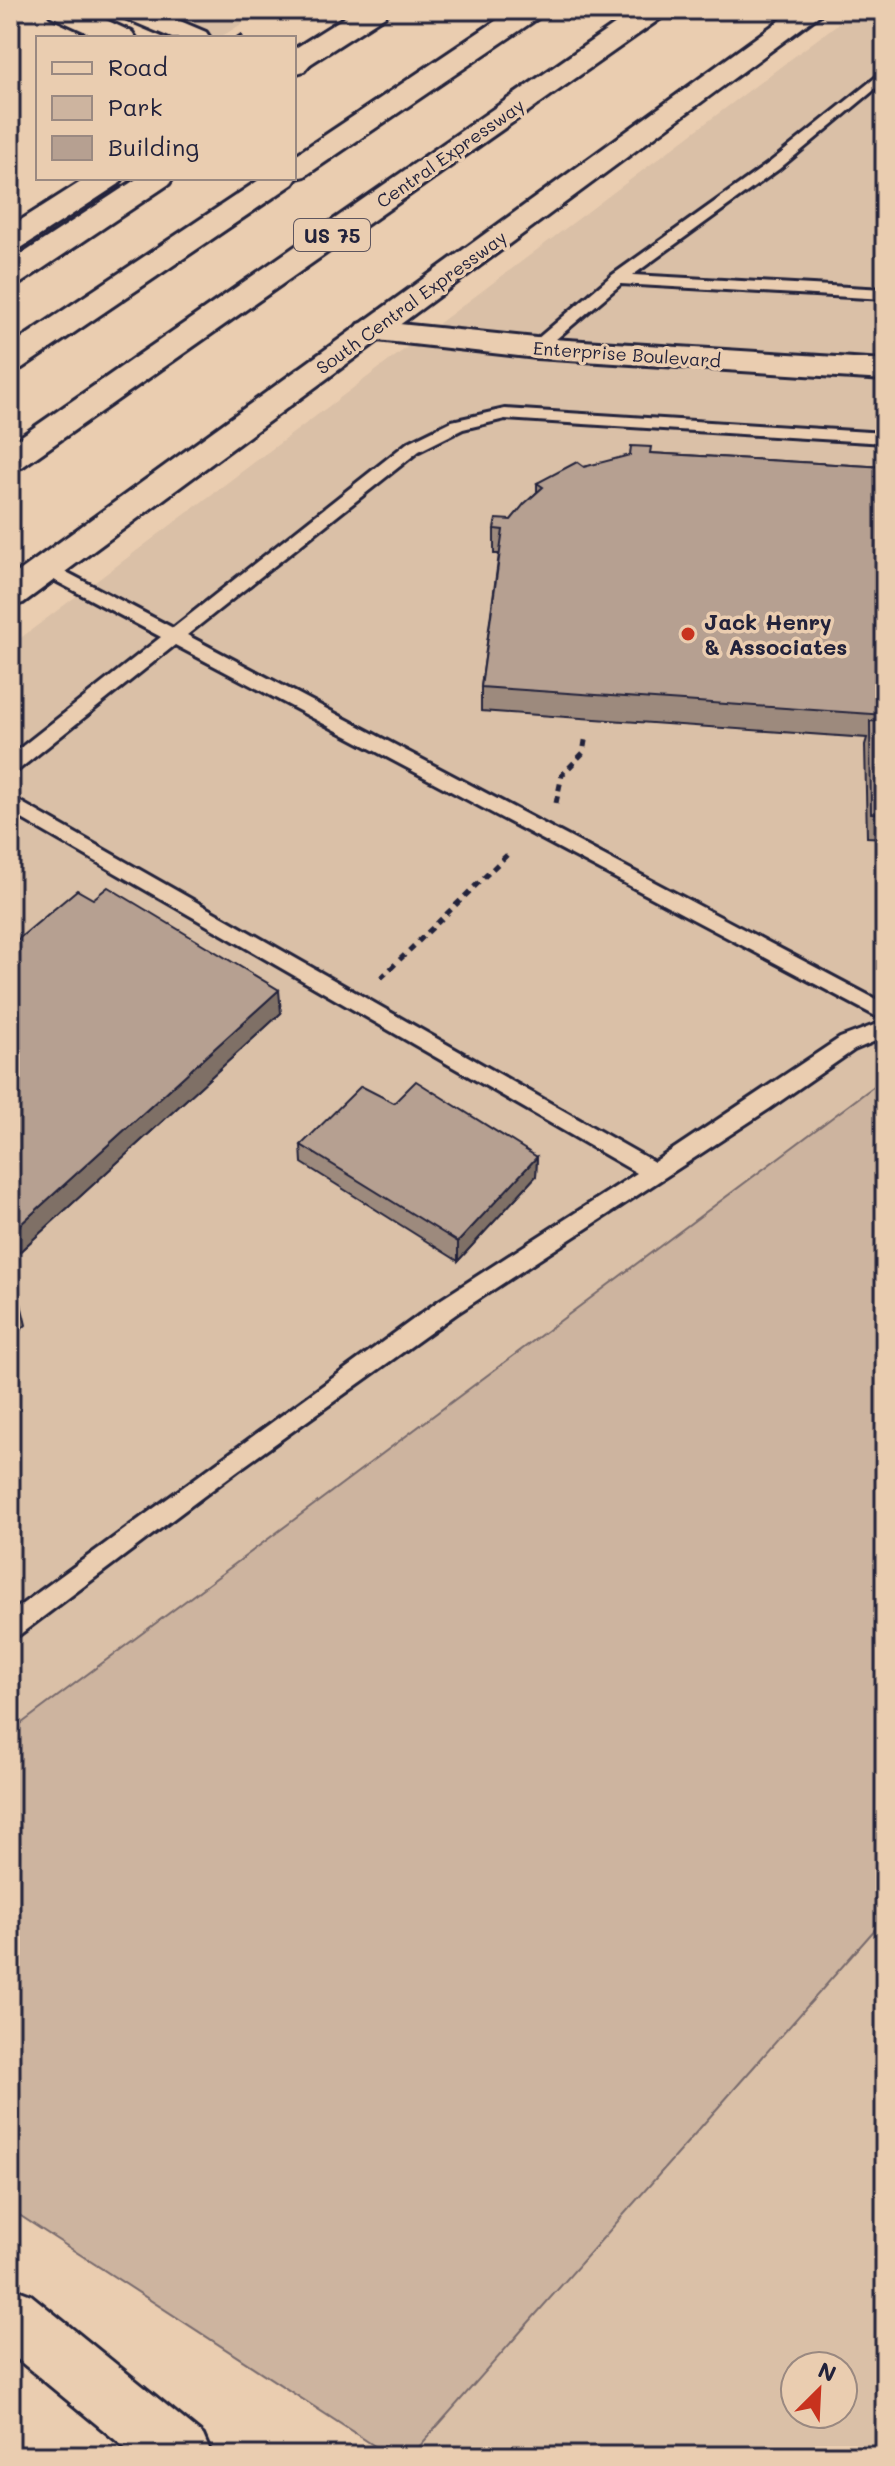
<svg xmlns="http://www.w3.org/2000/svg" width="895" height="2466" font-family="Mali,sans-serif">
  <rect width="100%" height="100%" fill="#eacdb0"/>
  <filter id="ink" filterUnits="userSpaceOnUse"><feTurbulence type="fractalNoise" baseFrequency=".0125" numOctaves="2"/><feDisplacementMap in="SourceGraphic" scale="16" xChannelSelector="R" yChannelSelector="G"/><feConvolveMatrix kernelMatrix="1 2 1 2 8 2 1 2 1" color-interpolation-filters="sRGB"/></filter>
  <g filter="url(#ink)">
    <g fill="#dac0a7" fill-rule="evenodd">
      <path d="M144,10H264L219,38H208Z"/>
      <path d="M856,10H885V1078L432,1417L10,2135V646Z"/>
      <path d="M885,1918V2456H411ZM795,2366H843V2414H795Z"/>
    </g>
    <path fill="#cdb49f" stroke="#786b6d" stroke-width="2" d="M885,1078V1918L411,2456H390L10,2209V1732Z"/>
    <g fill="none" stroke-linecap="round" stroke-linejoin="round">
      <g stroke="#22223b" stroke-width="6">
        <g id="service">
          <path d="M885,70V81L779,169L633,275L885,289V299L621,284L542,351H530V345L611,276L769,163Z"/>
          <path d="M505,409L885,433V443L505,419L463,429L419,451L187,635L885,1004V1021L175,645L17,771L10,773V756L161,637L39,572L36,568L39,564H51L173,628L407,443L452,421Z"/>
          <path d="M10,796L654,1162L840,1038L885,1021V1037L854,1050L769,1109L456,1314L237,1471L19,1635L10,1638V1613L440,1300L637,1173L10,812Z"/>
        </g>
      </g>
      <g stroke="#22223b" stroke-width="6">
        <g id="tertiary">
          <path d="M47,10H84L132,32L136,38H99L51,16Z"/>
          <path d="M116,10H154L206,32L210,38H172L120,16Z"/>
          <path d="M370,321L536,338L885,360V380L536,358L359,338L354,331L359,324Z"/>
          <path d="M10,2287L31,2295L203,2435L212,2456H135L10,2353Z"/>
        </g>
      </g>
      <g stroke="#22223b" stroke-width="6">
        <g id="secondary">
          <path d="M356,10H389L385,16L304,68L294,71V49Z"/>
          <path d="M794,10H826L23,603L10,607V578Z"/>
          <path d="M87,178H123L119,184L21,248L10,250V227Z"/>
        </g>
      </g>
      <g stroke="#22223b" stroke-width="6">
        <g id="motorway">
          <path d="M512,10H545L541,16L305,176L297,178L293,184L22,368L10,371V346L262,178H294V156Z"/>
          <path d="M636,10H668L664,16L22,467L10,471V444Z"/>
          <path d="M302,48L312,51L316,57L304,71L294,74V50Z"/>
          <path d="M138,178H173L169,184L21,283L10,285V262Z"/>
        </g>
      </g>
      <path stroke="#22223b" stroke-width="4" stroke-dasharray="6 4" stroke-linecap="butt" d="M237,38L243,34"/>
      <g stroke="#22223b" stroke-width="5" stroke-dasharray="7 6" stroke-linecap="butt">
        <path d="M556,803L562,775L583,753L586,735"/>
        <path d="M381,978L511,851"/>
      </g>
      <use href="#service" fill="#eacdb0" fill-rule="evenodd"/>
      <use href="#tertiary" fill="#eacdb0" fill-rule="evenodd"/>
      <use href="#secondary" fill="#eacdb0" fill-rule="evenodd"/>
      <use href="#motorway" fill="#eacdb0" fill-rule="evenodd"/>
    </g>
    <g fill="#9d8a7d" stroke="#22223b" stroke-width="2">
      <path d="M650,453L885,467V838L867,837L865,745L867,738L481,711V687L499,554H494V529L511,520L537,492V483L584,467Z"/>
      <path d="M10,946L281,1013L16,1255L10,1251Z"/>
      <path d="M394,1103L537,1157L536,1176L458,1261L302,1163L301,1145Z"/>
    </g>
    <g fill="#7f7066" stroke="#22223b" stroke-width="2">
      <path d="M279,990L281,1013L16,1255L11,1233Z"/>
      <path d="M537,1157L536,1176L458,1261V1242Z"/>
      <path d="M21,1304L26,1325L10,1340V1314Z"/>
    </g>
    <g fill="#b6a091" stroke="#22223b" stroke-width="2">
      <path d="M631,446L651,447L650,453L885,467V715L481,687L503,530L494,529L496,519L511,520L524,504L543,487L537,483L577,462L584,467L630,455Z"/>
      <path d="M870,721L885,722V814L871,813Z"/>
      <path d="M108,887L279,990L11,1233L10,946L77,890L93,899Z"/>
      <path d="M416,1081L537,1157L458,1242L301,1145L361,1086L394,1103Z"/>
      <path d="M10,1296L21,1304L10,1314Z"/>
    </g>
  </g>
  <circle fill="#c8321e" stroke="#eacdb0" stroke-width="3" cx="688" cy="634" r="8"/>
  <g text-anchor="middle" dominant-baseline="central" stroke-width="7" stroke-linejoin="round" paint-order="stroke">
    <g font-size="18" fill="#22223b" stroke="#eacdb0">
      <text transform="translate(450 153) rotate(-35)">Central Expressway</text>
      <text transform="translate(411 302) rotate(-36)">South Central Expressway</text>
      <text transform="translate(627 354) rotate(4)">Enterprise Boulevard</text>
    </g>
    <rect fill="#eacdb0" stroke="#5e555e" stroke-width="2" x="294" y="219" width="76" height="32" rx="6"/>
    <g font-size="20" font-weight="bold" fill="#22223b">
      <text x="332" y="235">US 75</text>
    </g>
    <g font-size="22" font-weight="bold" fill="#22223b" stroke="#eacdb0" text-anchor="start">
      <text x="704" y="621">Jack Henry<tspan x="704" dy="25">&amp; Associates</tspan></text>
    </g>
  </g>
  <rect width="895" height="2466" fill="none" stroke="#eacdb0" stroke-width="40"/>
  <rect x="20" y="20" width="855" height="2426" fill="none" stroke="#22223b" stroke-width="3" filter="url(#ink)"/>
  <rect x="36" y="36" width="260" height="144" fill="#eacdb0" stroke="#9a8981" stroke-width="2"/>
  <rect x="52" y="62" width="40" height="12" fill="#eacdb0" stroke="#9a8981" stroke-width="2"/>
  <text x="108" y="76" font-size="24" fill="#22223b">Road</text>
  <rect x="52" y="96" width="40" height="24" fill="#cdb49f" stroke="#9a8981" stroke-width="2"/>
  <text x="108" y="116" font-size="24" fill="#22223b">Park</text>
  <rect x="52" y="136" width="40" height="24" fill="#b6a091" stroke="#9a8981" stroke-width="2"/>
  <text x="108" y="156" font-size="24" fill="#22223b">Building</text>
  <g transform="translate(819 2390) rotate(24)"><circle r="38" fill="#eacdb0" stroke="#9a8981" stroke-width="2"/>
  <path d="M0-6L14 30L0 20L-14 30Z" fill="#c8321e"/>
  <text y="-12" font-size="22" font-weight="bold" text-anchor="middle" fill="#22223b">N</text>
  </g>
</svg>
